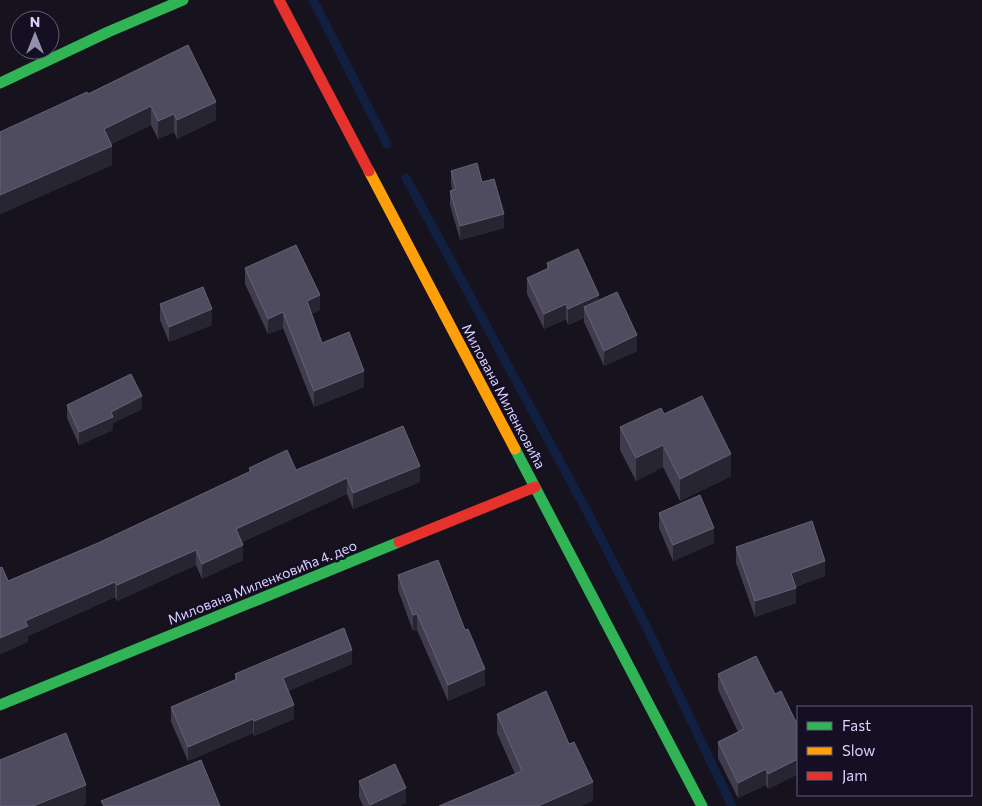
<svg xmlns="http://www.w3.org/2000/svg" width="982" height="806" font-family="Commissioner,sans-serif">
  <rect width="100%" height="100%" fill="#16131e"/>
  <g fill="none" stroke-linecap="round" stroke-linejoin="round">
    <g stroke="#112041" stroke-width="9">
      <path d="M313,0L387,144"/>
      <path d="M406,178L589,515L648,630L732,806"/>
    </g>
    <g stroke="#30b455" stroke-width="11">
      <path d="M0,83L108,32L183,0"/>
      <path d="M515,449L702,806"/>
      <path d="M0,705L399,542"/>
    </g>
    <path stroke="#ff9f0a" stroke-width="11" d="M369,171L515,449"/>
    <g stroke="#e5322d" stroke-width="11">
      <path d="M279,0L369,171"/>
      <path d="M399,542L535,487"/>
    </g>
  </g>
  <g fill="#403c4d">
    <path d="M188,45L216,120L177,139L174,132L158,139L151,125L111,144L112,165L0,214V132L88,94Z"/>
    <path d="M451,171L482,182L504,228L460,240L450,205V191L452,190L451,184Z"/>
    <path d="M547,263L599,300L637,351L604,366L584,322V318L568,325L566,319L544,329L527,294V278L547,269Z"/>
    <path d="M245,268L320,310L311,314L322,343L364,387L314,407L283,328L268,334L245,284Z"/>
    <path d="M160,304L212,325L169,342L160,320Z"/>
    <path d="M67,405L142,409L113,423V430L79,445L67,418Z"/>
    <path d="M664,414L731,476L680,501L663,467L636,481L620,450V427Z"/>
    <path d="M249,468L296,470L420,482L353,509L347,494L242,542L243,560L202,579L196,565L117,601L115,597L28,636V642L0,654V568L8,581L98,543L249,472Z"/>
    <path d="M659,513L714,543L673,561L659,528Z"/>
    <path d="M736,547L825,576L795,587L796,603L755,617L736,563Z"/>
    <path d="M398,575L485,685L448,701L417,630L413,631L398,590Z"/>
    <path d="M352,664L288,691L294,719L254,736L253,733L188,761L171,722V707L235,680V674Z"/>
    <path d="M718,674L775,694L798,726V774L768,789L766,785L738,798L718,758V742L738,732L718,690Z"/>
    <path d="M497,714L593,801L515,774L497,733Z"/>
    <path d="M359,781L406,803L400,806H363L359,797Z"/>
  </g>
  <g fill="#282532">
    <path d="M216,102V120L177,139V120Z"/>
    <path d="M151,106V125L104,148V129Z"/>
    <path d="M174,114V132L158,139V121Z"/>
    <path d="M112,146V165L0,214V195Z"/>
    <path d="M504,214V228L460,240V226Z"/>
    <path d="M320,295V310L307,317V301Z"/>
    <path d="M599,295V310L584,307V318L568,325V309Z"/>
    <path d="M566,304V319L544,329V314Z"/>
    <path d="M212,309V325L169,342V327Z"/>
    <path d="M283,312V328L268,334V319Z"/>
    <path d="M637,335V351L604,366V351Z"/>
    <path d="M364,371V387L314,407V391Z"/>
    <path d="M142,396V409L113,423V430L79,445V432L111,412Z"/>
    <path d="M663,445V467L636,481V458Z"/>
    <path d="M731,454V476L680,501V479Z"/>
    <path d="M420,466V482L353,509V493Z"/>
    <path d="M347,478V494L236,545V529Z"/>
    <path d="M714,528V543L673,561V545Z"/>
    <path d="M243,545V560L202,579V564Z"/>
    <path d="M196,550V565L117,601V585Z"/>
    <path d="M825,561V576L791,588V573Z"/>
    <path d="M115,582V597L28,636V642L0,654V638L25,621Z"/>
    <path d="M796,588V603L755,617V601Z"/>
    <path d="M417,614V630L413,631V615Z"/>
    <path d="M352,650V664L283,693V678Z"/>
    <path d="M485,669V685L448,701V685Z"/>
    <path d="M294,705V719L254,736V721Z"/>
    <path d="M253,719V733L188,761V747Z"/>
    <path d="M798,759V774L768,789V774Z"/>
    <path d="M766,769V785L738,798V783Z"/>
    <path d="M593,782V801L582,806H538Z"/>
    <path d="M86,785V804L82,806H33Z"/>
    <path d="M406,788V803L400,806H370V805Z"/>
  </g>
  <g fill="#504c60" stroke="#666178">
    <path d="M188,45L216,102L177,120L174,114L158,121L151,106L104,129L112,146L0,195V132L87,92L88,94Z"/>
    <path d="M477,163L482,182L494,179L504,214L460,226L450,191L456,189L451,171Z"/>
    <path d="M296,245L320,295L307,301L322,343L349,332L364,371L314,391L283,312L268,319L245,268Z"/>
    <path d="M578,249L599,295L568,309L566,304L544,314L527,278L549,268L547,263Z"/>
    <path d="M203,287L212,309L169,327L160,304Z"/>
    <path d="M617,292L637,335L604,351L584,307Z"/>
    <path d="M131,374L142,396L111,412L113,417L79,432L67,405Z"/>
    <path d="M702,396L731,454L680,479L663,445L636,458L620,427L661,408L664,414Z"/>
    <path d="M403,426L420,466L353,493L347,478L236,529L243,545L202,564L196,550L117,585L115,582L25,621L28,626L0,638V568L2,567L8,581L98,543L251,471L249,468L287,450L296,470Z"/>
    <path d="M700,495L714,528L673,545L659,513Z"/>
    <path d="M812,521L825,561L791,573L796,588L755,601L736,547Z"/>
    <path d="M438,560L465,630L468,629L485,669L448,685L417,614L413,615L398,575Z"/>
    <path d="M344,628L352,650L283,678L294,705L254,721L253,719L188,747L171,707L237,679L235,674Z"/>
    <path d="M756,656L775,694L781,691L798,726V759L768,774L766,769L738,783L718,742L744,729L718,674Z"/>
    <path d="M546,691L569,744L574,742L593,782L538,806H439L522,771L497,714Z"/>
    <path d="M66,733L86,785L33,806H0V760Z"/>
    <path d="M201,760L220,806H104L101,801Z"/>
    <path d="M395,764L406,788L370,805L359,781Z"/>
  </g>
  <g text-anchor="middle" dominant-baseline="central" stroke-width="5" stroke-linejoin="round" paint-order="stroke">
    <g font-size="14" fill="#dad2fc" stroke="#140f22">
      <text transform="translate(504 396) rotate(62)">Милована Миленковића</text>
      <text transform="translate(262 582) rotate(-22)">Милована Миленковића 4. део</text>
    </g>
  </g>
  <rect x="797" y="706" width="175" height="90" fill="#140f22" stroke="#635d79"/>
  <rect x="807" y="722" width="25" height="8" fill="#30b455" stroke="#635d79"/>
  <text x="842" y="731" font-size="15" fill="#dad2fc">Fast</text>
  <rect x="807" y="747" width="25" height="8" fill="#ff9f0a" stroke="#635d79"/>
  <text x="842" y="756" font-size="15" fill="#dad2fc">Slow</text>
  <rect x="807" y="772" width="25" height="8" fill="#e5322d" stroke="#635d79"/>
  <text x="842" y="781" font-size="15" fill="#dad2fc">Jam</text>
  <g transform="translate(35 35)"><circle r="24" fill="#140f22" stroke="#635d79"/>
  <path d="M0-4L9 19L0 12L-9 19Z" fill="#958fae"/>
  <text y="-8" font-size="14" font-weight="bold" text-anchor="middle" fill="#dad2fc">N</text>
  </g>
</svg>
